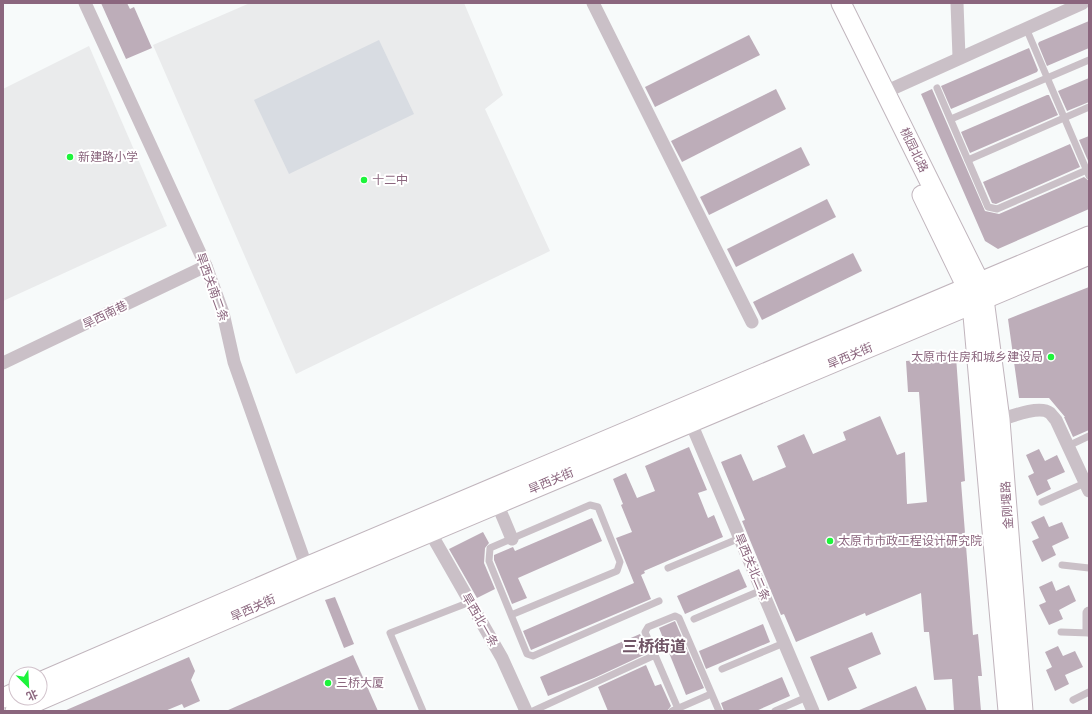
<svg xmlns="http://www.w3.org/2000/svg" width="1092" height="714" font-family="Raleway,'Noto Sans SC',sans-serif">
  <rect width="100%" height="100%" fill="#f7fafa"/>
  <g fill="#eaebec">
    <path d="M250,3H464L503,95L485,109L550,251L296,374L153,45Z"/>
    <path d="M89,46L167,226L3,301V89Z"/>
  </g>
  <path fill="#d8dce2" d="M379,40L414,114L289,174L254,100Z"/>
  <g fill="#bdadb9">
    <path d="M101,3H127L130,9L134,7L152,48L126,59Z"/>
    <path d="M1089,21V48L1047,66L1038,44L1039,42Z"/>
    <path d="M749,35L760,55L655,107L645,87Z"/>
    <path d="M1029,48L1038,70L1037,72L951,109L941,86Z"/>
    <path d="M1089,78V102L1067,111L1058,91Z"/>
    <path d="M776,89L786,109L682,162L671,141Z"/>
    <path d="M932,89L985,211L999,214L1084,177L1089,181V209L998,249L985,241L921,94Z"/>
    <path d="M1047,95H1049L1058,115L970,153L961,132Z"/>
    <path d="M1089,136V163L1079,140Z"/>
    <path d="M1070,144L1080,167L996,204L992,203L983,182Z"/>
    <path d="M801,147L810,165L709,215L700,197Z"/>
    <path d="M827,199L836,217L736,267L727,249Z"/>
    <path d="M853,253L862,271L762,320L753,302Z"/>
    <path d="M1089,287V430L1073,437L1064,417H1065L1049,398H1019L1008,319Z"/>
    <path d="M956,357L965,481L961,482L973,635L978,634L982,676H978L981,711H954L952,679L934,680L929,632H924L921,593L866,616L865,613L796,642L784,614L781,615L742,521L745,520L721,462L741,454L753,481L786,467L777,446L804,434L813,454L846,440L843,432L880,416L897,455L905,452L907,504L927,502L919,392H908L906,361Z"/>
    <path d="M689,447L707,490L698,493L708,518L714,515L723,537L644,571L645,573L641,575L651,599L531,650L523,631L634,583L616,538L632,532L621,505L623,504L613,479L626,473L637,498L655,491L645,466Z"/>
    <path d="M1039,449L1045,461L1057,455L1065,472L1047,480L1051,489L1037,496L1028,476L1034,473L1026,455Z"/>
    <path d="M1044,516L1049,527L1062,522L1069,538L1052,546L1056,555L1042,562L1032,541L1039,538L1031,522Z"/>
    <path d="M592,518L602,541L518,578L527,598L512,604L494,560V555L513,547L515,551Z"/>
    <path d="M483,532L489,543L485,548L484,563L495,589L477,598L449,549Z"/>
    <path d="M739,569L747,587L685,614L677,596Z"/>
    <path d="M1052,581L1056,591L1069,585L1076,601L1059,610L1063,619L1049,625L1039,605L1046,602L1039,587Z"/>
    <path d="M335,597L354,644L344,648L325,600Z"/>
    <path d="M675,621L704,688L686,695L659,628Z"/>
    <path d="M763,624L770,642L706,669L699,651Z"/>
    <path d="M872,632L881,654L848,668L857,688L828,701L810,657Z"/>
    <path d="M640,634L648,653L594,678L548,696L540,677Z"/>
    <path d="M1058,646L1063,656L1075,651L1083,667L1065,675L1069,684L1055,691L1046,670L1052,667L1045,652Z"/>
    <path d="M353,655L378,711H226Z"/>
    <path d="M189,657L195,671L191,680L200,701L184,708L182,704L165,711H64Z"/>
    <path d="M646,665L655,686L661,684L671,706L667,711H608L598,687Z"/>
    <path d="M782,677L790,696L756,711H724L721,703Z"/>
    <path d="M916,686L927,711H857Z"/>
  </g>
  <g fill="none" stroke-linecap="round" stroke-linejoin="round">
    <g stroke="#c1b5bd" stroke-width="21">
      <g id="secondary">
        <path d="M841,3L980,283L984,299L1000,420L1023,711"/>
        <path d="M922,195L967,288L972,304L1008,711"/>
        <path d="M40,682L306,567L1089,236"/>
        <path d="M3,698L16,692"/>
        <path d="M15,711L312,582L1089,255"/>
      </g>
    </g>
    <g stroke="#cac0c7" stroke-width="7">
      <path d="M1026,28L1089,176"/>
      <path d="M937,88L988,207L997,209L1089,169"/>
      <path d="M951,119L1089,60"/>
      <path d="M968,160L1089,107"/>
      <path d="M1068,446L1089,436"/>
      <path d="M1042,502L1085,483"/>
      <path d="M1062,565L1089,568"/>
      <path d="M668,568L740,538"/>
      <path d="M511,615L617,571L620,562L598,507L590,505L490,548L489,561L527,654L533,656L659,601"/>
      <path d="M694,619L762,590"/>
      <path d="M1061,632L1089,633"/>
      <path d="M722,669L784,643"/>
      <path d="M1073,700L1089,692"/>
      <path d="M423,711L390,633L470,602"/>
      <path d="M533,711L655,655"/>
      <path d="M672,711L711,694"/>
      <path d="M679,711L645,632L648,627L675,616L679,618L719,711"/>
      <path d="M775,711L807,697"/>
    </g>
    <g stroke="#cac0c7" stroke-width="13">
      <path d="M85,3L206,266L223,313L234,362L309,574"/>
      <path d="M593,3L752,322"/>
      <path d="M957,3L959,57"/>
      <path d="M885,92L1083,3"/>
      <path d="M3,363L206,266"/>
      <path d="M1000,420C1012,416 1040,405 1050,413C1052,415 1054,418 1056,420L1089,491"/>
      <path d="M691,423L813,711"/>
      <path d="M494,496L512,539"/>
      <path d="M430,532L502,658L526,711"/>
      <path d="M1089,613V630"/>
    </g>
    <use href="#secondary" stroke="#fff" stroke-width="19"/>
  </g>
  <g fill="#1df43b" stroke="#fff" stroke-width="1.5">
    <circle cx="70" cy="157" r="4"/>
    <circle cx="364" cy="180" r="4"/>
    <circle cx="1051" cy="357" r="4"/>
    <circle cx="830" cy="541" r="4"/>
    <circle cx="328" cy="683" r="4"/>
  </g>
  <g text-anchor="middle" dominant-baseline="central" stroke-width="4" stroke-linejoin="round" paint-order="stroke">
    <g font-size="12" fill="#8b667e" stroke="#fff">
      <text transform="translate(914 150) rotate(64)">桃园北路</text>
      <text transform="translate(212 287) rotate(70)">旱西关南二条</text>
      <text transform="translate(105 315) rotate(-26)">旱西南巷</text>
      <text transform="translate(850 356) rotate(-23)">旱西关街</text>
      <text transform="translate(551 481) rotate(-23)">旱西关街</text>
      <text transform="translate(1007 505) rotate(-94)">金刚堰路</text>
      <text transform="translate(752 567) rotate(67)">旱西关北二条</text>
      <text transform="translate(253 608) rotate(-24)">旱西关街</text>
      <text transform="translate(480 620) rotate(60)">旱西北一条</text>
    </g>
    <g font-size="12" fill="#8b667e" stroke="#fff" text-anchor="start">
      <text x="78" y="157">新建路小学</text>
      <text x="372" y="180">十二中</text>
      <text x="1043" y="357" text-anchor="end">太原市住房和城乡建设局</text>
      <text x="838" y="541">太原市市政工程设计研究院</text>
      <text x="336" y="683">三桥大厦</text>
    </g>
    <g font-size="16" font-weight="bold" fill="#705566" stroke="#fff">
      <text x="654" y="646">三桥街道</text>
    </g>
  </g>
  <rect width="1092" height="714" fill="none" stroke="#8b667e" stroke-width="8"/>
  <g transform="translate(28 686) rotate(156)"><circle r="19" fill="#ffffff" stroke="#d1c2cb"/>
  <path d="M0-3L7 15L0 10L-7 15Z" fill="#1df43b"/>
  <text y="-6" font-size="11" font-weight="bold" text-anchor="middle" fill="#8b667e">北</text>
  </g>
</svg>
